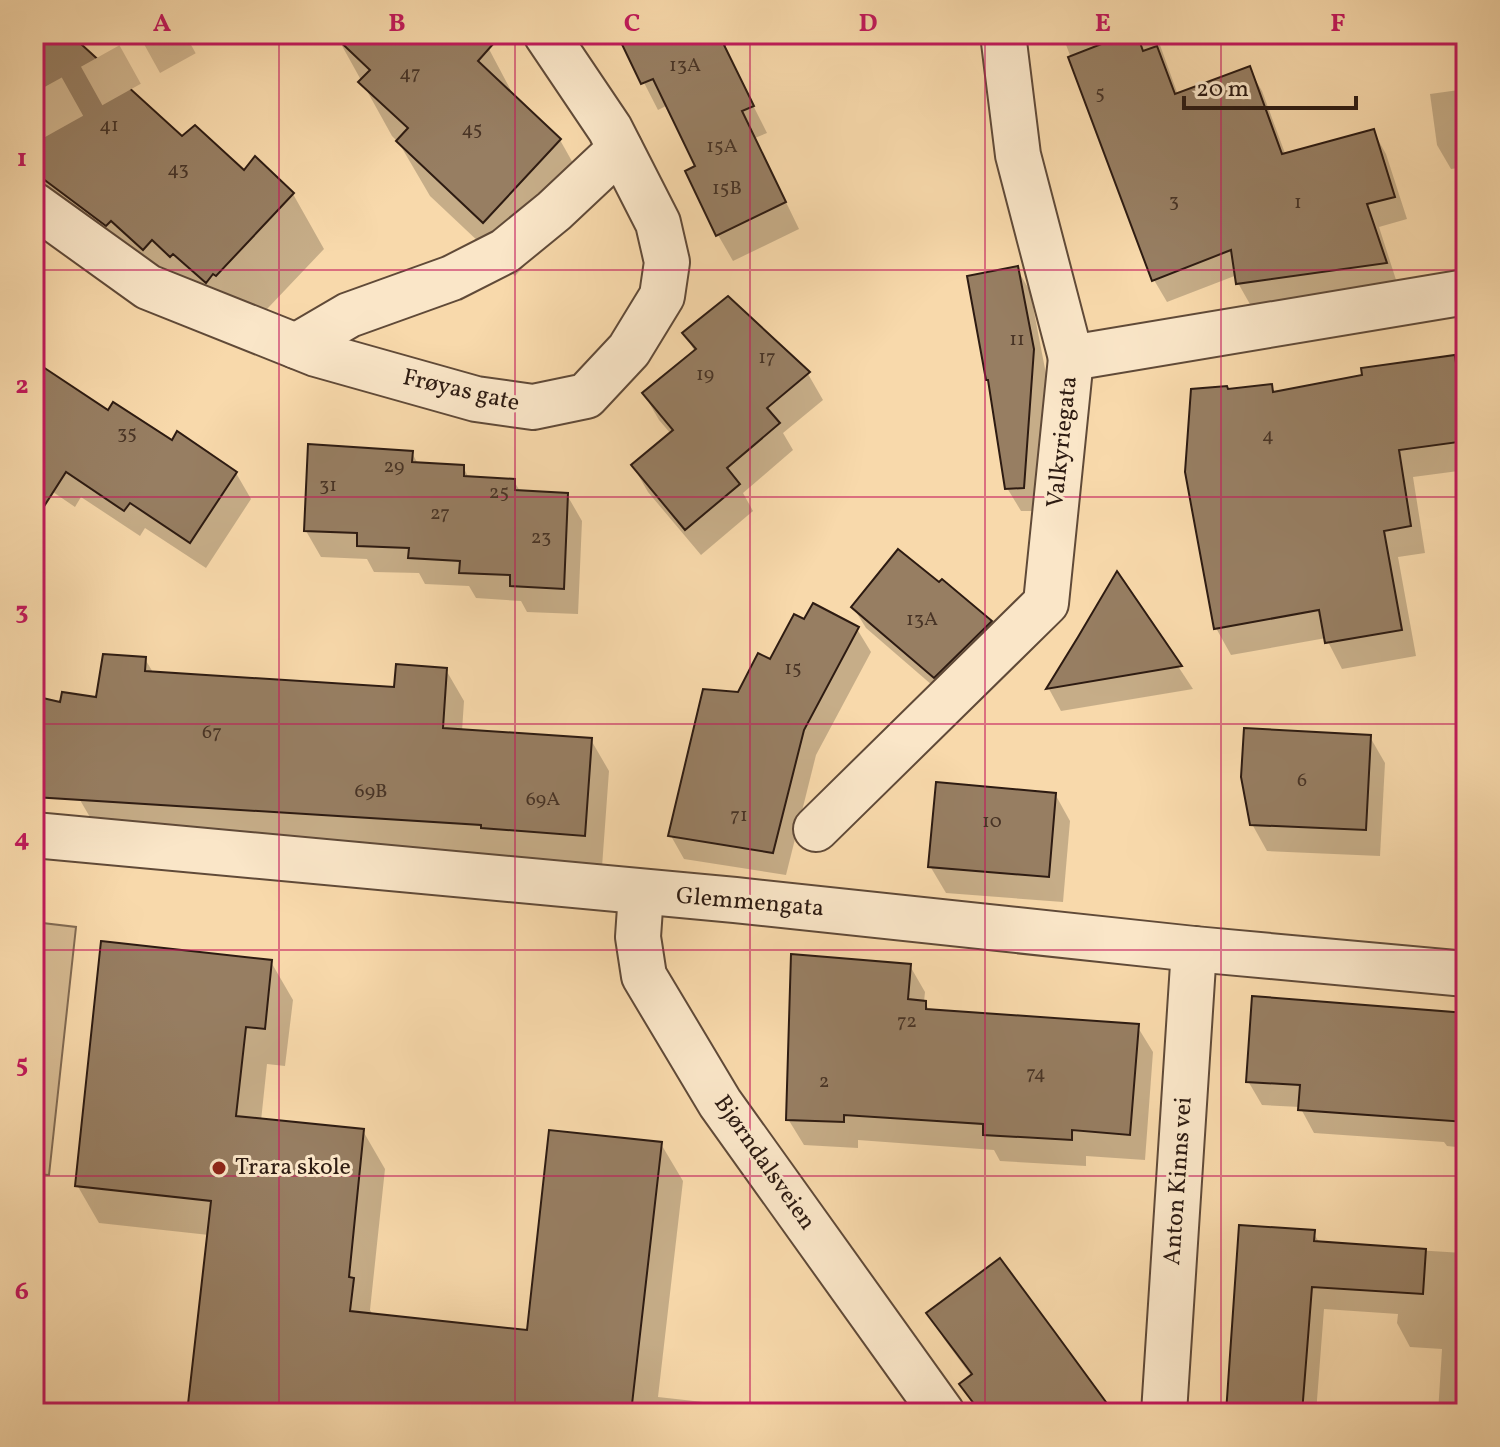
<svg xmlns="http://www.w3.org/2000/svg" width="1500" height="1447" font-family="Vollkorn,serif">
  <rect width="100%" height="100%" fill="#f8d9ab"/>
  <filter id="stains"><feTurbulence type="fractalNoise" baseFrequency=".0025" numOctaves="4"/><feColorMatrix values="0 0 0 0 .2 0 0 0 0 .09 0 0 0 0 .02 0 0 0 .5 -.17"/></filter>
  <radialGradient id="worn" r=".72"><stop offset=".6" stop-color="#630" stop-opacity="0"/><stop offset="1" stop-color="#630" stop-opacity=".3"/></radialGradient>
  <path fill="#d5b991" stroke="#816a52" stroke-width="2" d="M34,922L76,927L49,1175L34,1174Z"/>
  <g fill="#0003">
    <path d="M34,34H68L182,139L244,173L256,159L293,194L324,249L248,329L34,200Z"/>
    <path d="M331,34H481L516,100L560,140L591,195L515,276L430,196L399,143L392,136L341,44Z"/>
    <path d="M619,34H702L721,42L767,133L755,138L799,229L733,261L718,235L697,167L668,105L658,110Z"/>
    <path d="M1062,34H1156L1178,95L1249,69L1262,91L1286,156L1373,131L1386,154L1407,219L1379,227L1398,286L1251,306L1238,283L1237,275L1167,302L1154,280Z"/>
    <path d="M1466,89V167L1451,169L1437,145L1430,94Z"/>
    <path d="M1017,269L1030,291L1046,374L1036,511H1021L1007,488L991,385L988,380Z"/>
    <path d="M728,298L808,374L823,400L783,433L793,450L743,493L753,511L701,555L648,492L633,466L671,434L659,420L644,394L695,352L685,334Z"/>
    <path d="M1466,358V470L1413,477L1425,553L1398,557L1416,656L1342,669L1326,638L1231,655L1216,628L1228,391L1271,386L1275,393Z"/>
    <path d="M34,396L108,413L236,473L251,499L206,568L145,528L140,536L81,497L75,507L34,479Z"/>
    <path d="M412,453L418,464L463,467L469,478L514,481L521,493L567,495L582,521L578,614L527,612L521,601L476,598L469,586L425,584L419,573L374,572L367,559L321,557L306,531Z"/>
    <path d="M1117,574L1193,689L1061,711L1049,689Z"/>
    <path d="M853,607L990,623L1002,643L947,698L866,628Z"/>
    <path d="M805,622L857,629L871,652L816,755L786,875L684,859L671,836L739,694Z"/>
    <path d="M145,659L154,674L396,689L446,670L464,701L462,731L591,740L609,771L602,867L501,860L499,856L98,831L80,800L34,784V698L62,704L97,700Z"/>
    <path d="M1370,737L1385,763L1380,856L1267,851L1252,824Z"/>
    <path d="M1055,794L1070,821L1063,902L946,893L930,866Z"/>
    <path d="M271,962L293,1000L285,1066L267,1064L261,1121L363,1131L385,1169L370,1310L373,1315L529,1332L661,1144L683,1181L658,1397L803,1413H189L209,1235L99,1223L77,1185Z"/>
    <path d="M910,966L925,992L924,1002L930,1011L1137,1026L1153,1052L1145,1160L1086,1156V1166L1000,1161L994,1150L858,1140V1148L804,1145L788,1119Z"/>
    <path d="M1466,1015V1148L1447,1146L1444,1142L1314,1133L1300,1107L1262,1105L1248,1081Z"/>
    <path d="M1466,1219V1413H1438L1442,1349L1410,1347L1397,1323L1398,1314L1324,1309L1316,1413H1229L1313,1232L1320,1244L1463,1253Z"/>
    <path d="M929,1313L1102,1406L1121,1407L1124,1413H979L962,1384L972,1377L944,1339Z"/>
  </g>
  <g fill="#977e62" stroke="#2d1b12" stroke-width="2">
    <path d="M34,34H70L182,136L195,125L244,170L255,156L294,193L216,276L213,274L206,283L173,254L170,257L152,240L143,250L111,221L106,226L34,172Z"/>
    <path d="M332,34H502L478,61L561,139L483,223L396,141L408,128L358,82L370,70Z"/>
    <path d="M617,34H748L724,45L754,106L742,111L786,202L716,236L685,171L695,166L653,79L641,84Z"/>
    <path d="M1127,34H1137L1143,51L1157,46L1175,94L1250,66L1282,154L1374,129L1395,197L1367,204L1387,263L1236,284L1231,250L1152,281L1068,57Z"/>
    <path d="M1018,266L1034,349L1024,488L1005,489L988,380H986L967,276Z"/>
    <path d="M728,296L810,372L767,408L780,423L727,468L740,484L685,530L631,465L673,430L642,393L696,349L682,333Z"/>
    <path d="M1455,355L1466,441L1399,450L1411,526L1384,531L1402,630L1325,643L1319,610L1214,629L1185,472L1191,389L1227,386L1228,389L1272,384L1273,392L1362,375L1361,368Z"/>
    <path d="M34,361L108,410L113,402L172,440L177,431L237,472L190,543L130,503L124,511L66,472L34,522Z"/>
    <path d="M308,444L413,451L412,462L464,465V476L515,479V490L568,493L564,589L510,586V575L459,573L460,561L408,558L409,548L357,546V533L304,531Z"/>
    <path d="M898,549L939,582L942,579L992,621L934,678L851,607Z"/>
    <path d="M1117,571L1182,666L1046,689L1078,637Z"/>
    <path d="M813,603L859,627L804,730L773,853L668,836L703,689L738,692L758,653L770,659L794,614L804,619Z"/>
    <path d="M103,654L146,657L145,671L394,687L396,664L447,668L443,728L592,738L585,836L481,828V825L34,797V696L60,702L62,692L96,697Z"/>
    <path d="M1244,728L1371,735L1366,830L1250,825L1241,777Z"/>
    <path d="M936,782L1056,793L1049,877L928,867Z"/>
    <path d="M101,941L272,960L265,1029L246,1027L236,1116L364,1129L349,1277L354,1278L350,1311L527,1330L549,1130L662,1142L631,1413H187L211,1201L75,1186Z"/>
    <path d="M791,954L911,964L908,999L926,1001V1009L1139,1024L1130,1135L1072,1130V1140L983,1135V1124L844,1115V1122L786,1120Z"/>
    <path d="M1252,996L1466,1013V1122L1298,1110L1300,1085L1246,1082Z"/>
    <path d="M1239,1225L1315,1230L1314,1241L1426,1249L1423,1294L1312,1287L1302,1413H1226Z"/>
    <path d="M1000,1258L1054,1331L1114,1413H981L959,1384L972,1374L926,1313Z"/>
  </g>
  <g fill="none" stroke-linecap="round" stroke-linejoin="round">
    <path stroke="#cfb38c" stroke-width="44" stroke-dasharray="44 22" stroke-linecap="butt" d="M34,118L185,34"/>
    <g stroke="#604a38" stroke-width="48">
      <g id="minor">
        <path d="M1003,34L1018,155L1071,358"/>
        <path d="M34,205L148,287L316,354L476,399L533,407L586,396L629,350L662,296L667,262L658,223L610,129L546,34"/>
        <path d="M296,346L349,315L452,278L505,251L554,211L620,149"/>
        <path d="M816,829L1046,603L1071,358L1466,292"/>
        <path d="M641,893L638,937L644,976L720,1103L942,1413"/>
        <path d="M1164,1413L1194,949"/>
      </g>
    </g>
    <g stroke="#604a38" stroke-width="48">
      <path id="tertiary" d="M34,835L735,900L1194,949L1466,974"/>
    </g>
    <use href="#minor" stroke="#fae6c8" stroke-width="44"/>
    <use href="#tertiary" stroke="#fae6c8" stroke-width="44"/>
  </g>
  <path fill="none" stroke="#c2185b" stroke-width="2" stroke-opacity="0.55" d="M279,34V1413M515,34V1413M750,34V1413M985,34V1413M1221,34V1413M34,270H1466M34,497H1466M34,724H1466M34,950H1466M34,1176H1466"/>
  <circle fill="#8f2418" stroke="#fae6c8" stroke-width="3" cx="219" cy="1168" r="8"/>
  <g text-anchor="middle" dominant-baseline="central" stroke-width="6" stroke-linejoin="round" paint-order="stroke">
    <g font-size="20" fill="#483426">
      <text x="685" y="66">13A</text>
      <text x="410" y="74">47</text>
      <text x="1100" y="94">5</text>
      <text x="109" y="126">41</text>
      <text x="472" y="130">45</text>
      <text x="722" y="147">15A</text>
      <text x="178" y="170">43</text>
      <text x="727" y="189">15B</text>
      <text x="1174" y="202">3</text>
      <text x="1298" y="203">1</text>
      <text x="1017" y="340">11</text>
      <text x="767" y="358">17</text>
      <text x="705" y="375">19</text>
      <text x="127" y="434">35</text>
      <text x="1268" y="436">4</text>
      <text x="394" y="467">29</text>
      <text x="328" y="486">31</text>
      <text x="499" y="493">25</text>
      <text x="440" y="514">27</text>
      <text x="541" y="538">23</text>
      <text x="922" y="620">13A</text>
      <text x="793" y="669">15</text>
      <text x="212" y="733">67</text>
      <text x="1302" y="781">6</text>
      <text x="371" y="792">69B</text>
      <text x="543" y="800">69A</text>
      <text x="739" y="816">71</text>
      <text x="992" y="822">10</text>
      <text x="907" y="1022">72</text>
      <text x="1036" y="1074">74</text>
      <text x="824" y="1082">2</text>
    </g>
    <g font-size="24" fill="#2d1b12" stroke="#fae6c8">
      <text transform="translate(461 391) rotate(13)">Frøyas gate</text>
      <text transform="translate(1063 442) rotate(-84)">Valkyriegata</text>
      <text transform="translate(750 903) rotate(5)">Glemmengata</text>
      <text transform="translate(764 1163) rotate(55)">Bjørndalsveien</text>
      <text transform="translate(1179 1181) rotate(-86)">Anton Kinns vei</text>
    </g>
    <g font-size="24" fill="#2d1b12" stroke="#fae6c8" text-anchor="start">
      <text x="235" y="1168">Trara skole</text>
    </g>
  </g>
  <rect width="1500" height="1447" fill="none" stroke="#f8d9ab" stroke-width="88"/>
  <path d="M1184 96v12h172v-12" fill="none" stroke="#2d1b12" stroke-width="4"/>
  <text x="1196" y="96" font-size="24" fill="#2d1b12" stroke="#fae6c8" stroke-width="6" paint-order="stroke">20 m</text>
  <rect x="44" y="44" width="1412" height="1359" fill="none" stroke="#c2185b" stroke-width="3"/>
  <g font-size="26" text-anchor="middle" font-weight="bold" fill="#c2185b">
    <text x="162" y="31">A</text>
    <text x="397" y="31">B</text>
    <text x="632" y="31">C</text>
    <text x="868" y="31">D</text>
    <text x="1103" y="31">E</text>
    <text x="1338" y="31">F</text>
    <text x="22" y="166">1</text>
    <text x="22" y="393">2</text>
    <text x="22" y="619">3</text>
    <text x="22" y="846">4</text>
    <text x="22" y="1072">5</text>
    <text x="22" y="1299">6</text>
  </g>
  <rect width="100%" height="100%" filter="url(#stains)"/>
  <rect width="100%" height="100%" fill="url(#worn)"/>
</svg>
